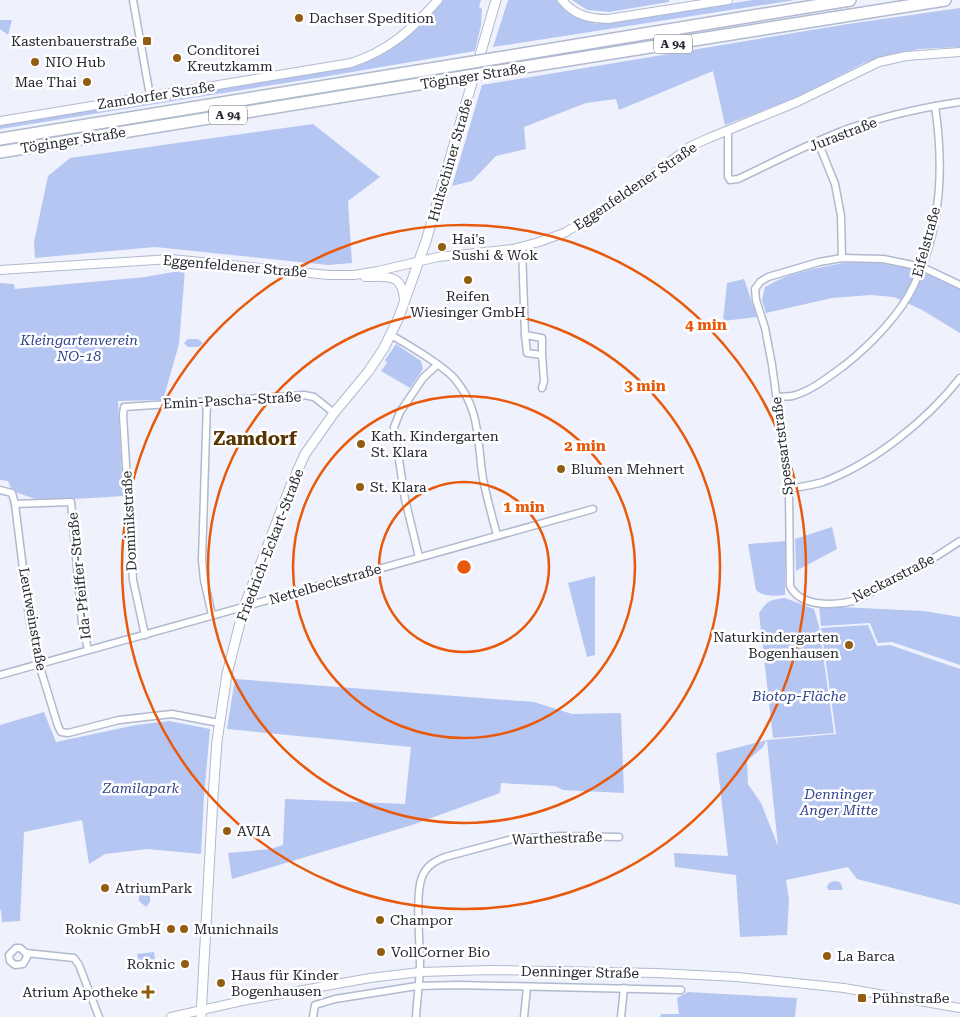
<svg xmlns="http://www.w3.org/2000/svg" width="960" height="1017" font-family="'Roboto Serif',serif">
  <rect width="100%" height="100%" fill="#eff2fc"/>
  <g fill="#b6c6f3" fill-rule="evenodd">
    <path d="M443,0H485H481L479,7L482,9L481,25L475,51L323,77L0,129V125L357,66C395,51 417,31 443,0Z"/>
    <path d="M508,0H557L571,14L596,24L753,0H795L493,47Z"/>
    <path d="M572,0H669V2L609,12L587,10Z"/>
    <path d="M960,8V47L919,49L864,63L798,97L725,125L713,71L619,110L616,99L586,103L524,127L526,149L496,156L472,181L452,186L482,85L848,24Z"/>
    <path d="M0,20H12L8,35L0,29Z"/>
    <path d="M313,124L380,177L348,201L352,263L328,265L155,247L35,258L34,242L48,176L70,158Z"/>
    <path d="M843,263C856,263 869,261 882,263C909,266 936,277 960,288V333L922,310L894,297L871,295L832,298L766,313L762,300L765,287C787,273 817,268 843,263Z"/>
    <path d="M185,270L179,344L163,400L118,401L123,496L41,501L12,491L8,481L0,480V283L14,284L15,289L145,277Z"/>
    <path d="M744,279L757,317L723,321L727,283Z"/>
    <path d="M188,339H198L203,343L199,347H188L184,343Z"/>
    <path d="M396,344L421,361L423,369L410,388L381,371L387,363L385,360Z"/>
    <path d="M832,527L837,549L796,571L795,539Z"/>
    <path d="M786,541L785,595C775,596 763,597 756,590L748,544Z"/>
    <path d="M595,576V655L587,657L568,583Z"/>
    <path d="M785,598L814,609L819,626L834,733L773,738L759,613C768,600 770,600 785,598Z"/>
    <path d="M819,606L924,611L960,617V665L892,642L878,643L870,623L821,626Z"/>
    <path d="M868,625L877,646L890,645L960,669V905L857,879L848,867L786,880L789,900L787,935L740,937L736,875L675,867L674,853L728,856L716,753L767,740L836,734L821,628ZM766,741H767L778,846L761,803L748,784L747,761L763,747Z"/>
    <path d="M235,679L534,702L572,714L621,713L624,793L563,790L555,786L501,783L500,793L412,825L232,879L228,853L271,849L283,845L285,799L405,804L411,747L227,729Z"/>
    <path d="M44,712L56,742L136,725L169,721L210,729L204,796L201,854L147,849L105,854L89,864L82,820L24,832L20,921L2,922L1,910H0V725Z"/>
    <path d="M834,881L840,882L843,889L841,890H828L827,887L829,883Z"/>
    <path d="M143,890L150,895V902L146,907L139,901V896Z"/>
    <path d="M154,952L156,969C144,969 140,967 137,954Z"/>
    <path d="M688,992L797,998L795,1017H660L661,1014H679L677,998Z"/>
  </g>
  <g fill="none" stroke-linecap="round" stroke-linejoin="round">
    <g stroke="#b0b9cf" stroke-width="9">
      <g id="minor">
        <path d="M133,0L150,96"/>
        <path d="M728,130V176L730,180L738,179C772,163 806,145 842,131C880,117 920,108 960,102"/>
        <path d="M818,142L835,184L841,216L842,258"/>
        <path d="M522,248L525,335L542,338V355"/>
        <path d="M960,285L922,267L883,259L842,258L819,262L768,277L760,282L755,289L756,300L765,328L772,365L789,489L790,586C800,607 834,606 853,601C862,598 872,592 881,587C908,574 935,558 960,541"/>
        <path d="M391,335C407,344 442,365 454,378C481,409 477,442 483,479C487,498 492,517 497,535"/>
        <path d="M525,335L527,353L542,355L544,381L542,388"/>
        <path d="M777,397C782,396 787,397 792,396C810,392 830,376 845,365C869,346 901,314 914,285C941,230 944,166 935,106"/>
        <path d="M207,401L202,560L204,580L212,615"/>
        <path d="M789,489C800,487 812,485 823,482C874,463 927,420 960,378"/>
        <path d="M0,490L12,493L15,504L71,502L82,623L88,650"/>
        <path d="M15,504L29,617L39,664L58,726L61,732L68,733L119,720L172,714L219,723"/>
        <path d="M419,557L405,499L394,427L400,412L423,378L437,365"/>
        <path d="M145,635L133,580L123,415L124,407L304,395L314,397L334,413"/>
        <path d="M0,675L593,509"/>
        <path d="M26,953L27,957L23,964L15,965L10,961L9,955L16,948H20L26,953L74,958L79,965L99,1017"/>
        <path d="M313,1017L315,1005L335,999L417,986L458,985L681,990"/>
        <path d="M416,1017C417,999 420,980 420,963C420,942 415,894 422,877C426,866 435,861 445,857L512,839L561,836L619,837"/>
        <path d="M524,1017L527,987"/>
        <path d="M621,1017L624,988"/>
      </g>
    </g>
    <g stroke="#b0b9cf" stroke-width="10">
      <g id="tertiary">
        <path d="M562,0C574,15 589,19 608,19L728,0"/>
        <path d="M0,121L351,63C390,50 411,30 438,0"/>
        <path d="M0,270L171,259L329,275H354L378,271L438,257L513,249L539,242L564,233L588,219L610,206L691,146L709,138L797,102L879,62L906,56L960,52"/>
        <path d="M365,277C388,277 403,273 404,301"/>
        <path d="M171,1017L242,1001L370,978L420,972L491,970L657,973L737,977L844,988L960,1008"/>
      </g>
    </g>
    <g stroke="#b0b9cf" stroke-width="11">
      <path id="secondary" d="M201,1017L213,797L217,741L227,674L244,607L291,485L305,454L334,413L368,372L384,348L399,317L426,241L496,0"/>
    </g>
    <g stroke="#b0b9cf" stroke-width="14">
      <g id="motorway">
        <path d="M498,58L850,0"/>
        <path d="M493,72L945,0"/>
        <path d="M0,139L461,64"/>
        <path d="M0,152L456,78"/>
      </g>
    </g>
    <use href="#minor" stroke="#fff" stroke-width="6"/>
    <use href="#tertiary" stroke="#fff" stroke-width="8"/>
    <use href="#secondary" stroke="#fff" stroke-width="9"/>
    <use href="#motorway" stroke="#fff" stroke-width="11"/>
    <g stroke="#b0b9cf" stroke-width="14" stroke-linecap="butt">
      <g id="motorway-bridge">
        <path d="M461,64L498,58"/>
        <path d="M456,78L493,72"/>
      </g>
    </g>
    <use href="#motorway-bridge" stroke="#fff" stroke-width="11"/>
  </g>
  <g fill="none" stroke="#e8590c" stroke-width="2.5">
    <circle cx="464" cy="567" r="85"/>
    <circle cx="464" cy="567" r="171"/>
    <circle cx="464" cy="567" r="256"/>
    <circle cx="464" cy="567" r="342"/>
  </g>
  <g fill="#925d11" stroke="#fff" stroke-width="2">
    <circle cx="299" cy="18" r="5"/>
    <rect x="142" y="36" width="10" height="10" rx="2.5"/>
    <circle cx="177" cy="58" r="5"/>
    <circle cx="35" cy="62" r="5"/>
    <circle cx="87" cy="82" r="5"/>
    <circle cx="442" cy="247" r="5"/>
    <circle cx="468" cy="280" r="5"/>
    <circle cx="361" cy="444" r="5"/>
    <circle cx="561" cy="469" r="5"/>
    <circle cx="360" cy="487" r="5"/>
    <circle cx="849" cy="645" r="5"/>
    <circle cx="227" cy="831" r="5"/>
    <circle cx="105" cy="888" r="5"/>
    <circle cx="380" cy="920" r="5"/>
    <circle cx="171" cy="929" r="5"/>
    <circle cx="184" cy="929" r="5"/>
    <circle cx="381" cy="952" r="5"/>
    <circle cx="827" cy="956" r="5"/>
    <circle cx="185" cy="964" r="5"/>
    <circle cx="221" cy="983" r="5"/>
    <path d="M145.5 984.5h5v5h5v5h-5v5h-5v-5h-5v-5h5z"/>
    <rect x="857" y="993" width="10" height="10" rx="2.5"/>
  </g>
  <g text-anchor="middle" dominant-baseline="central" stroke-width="5" stroke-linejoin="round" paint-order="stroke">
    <g fill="#fff" stroke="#67696f" stroke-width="1">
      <rect x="654" y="34.5" width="38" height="19" rx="4"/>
      <rect x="209" y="105.5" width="38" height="19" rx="4"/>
    </g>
    <g font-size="12" font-weight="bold" fill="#262931">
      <text x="673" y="44">A 94</text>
      <text x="228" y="115">A 94</text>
    </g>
    <g font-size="14" fill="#262931" stroke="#fff" text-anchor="start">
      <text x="309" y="18">Dachser Spedition</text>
      <text x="137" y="41" text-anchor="end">Kastenbauerstraße</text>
      <text x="187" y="50">Conditorei<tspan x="187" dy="16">Kreutzkamm</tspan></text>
      <text x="45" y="62">NIO Hub</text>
      <text x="77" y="82" text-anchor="end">Mae Thai</text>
      <text x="452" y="239">Hai's<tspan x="452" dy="16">Sushi &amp; Wok</tspan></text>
      <text x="468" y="296" text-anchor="middle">Reifen<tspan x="468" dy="16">Wiesinger GmbH</tspan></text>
      <text x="371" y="436">Kath. Kindergarten<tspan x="371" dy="16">St. Klara</tspan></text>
      <text x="571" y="469">Blumen Mehnert</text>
      <text x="370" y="487">St. Klara</text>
      <text x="839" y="637" text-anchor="end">Naturkindergarten<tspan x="839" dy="16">Bogenhausen</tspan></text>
      <text x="237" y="831">AVIA</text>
      <text x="115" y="888">AtriumPark</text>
      <text x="390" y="920">Champor</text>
      <text x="161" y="929" text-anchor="end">Roknic GmbH</text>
      <text x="194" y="929">Munichnails</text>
      <text x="391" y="952">VollCorner Bio</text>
      <text x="837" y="956">La Barca</text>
      <text x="175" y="964" text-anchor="end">Roknic</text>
      <text x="231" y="975">Haus für Kinder<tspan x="231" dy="16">Bogenhausen</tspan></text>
      <text x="138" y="992" text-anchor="end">Atrium Apotheke</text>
      <text x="872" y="998">Pühnstraße</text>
    </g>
    <g font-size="14" fill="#262931" stroke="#fff">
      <text transform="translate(473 76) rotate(-9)">Töginger Straße</text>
      <text transform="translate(156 95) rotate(-9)">Zamdorfer Straße</text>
      <text transform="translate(843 134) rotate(-21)">Jurastraße</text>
      <text transform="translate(73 140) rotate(-9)">Töginger Straße</text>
      <text transform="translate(450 160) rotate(-74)">Hultschiner Straße</text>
      <text transform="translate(635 186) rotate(-34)">Eggenfeldener Straße</text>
      <text transform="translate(926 242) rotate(-75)">Eifelstraße</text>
      <text transform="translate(235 266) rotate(5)">Eggenfeldener Straße</text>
      <text transform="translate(232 400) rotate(-3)">Emin-Pascha-Straße</text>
      <text transform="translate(782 446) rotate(-97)">Spessartstraße</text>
      <text transform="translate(129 521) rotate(-93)">Dominikstraße</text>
      <text transform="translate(270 545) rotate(-69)">Friedrich-Eckart-Straße</text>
      <text transform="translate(79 576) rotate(-96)">Ida-Pfeiffer-Straße</text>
      <text transform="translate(893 578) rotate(-27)">Neckarstraße</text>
      <text transform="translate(325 584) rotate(-16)">Nettelbeckstraße</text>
      <text transform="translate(33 619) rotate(80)">Leutweinstraße</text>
      <text transform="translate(557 838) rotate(-2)">Warthestraße</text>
      <text transform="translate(580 972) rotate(1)">Denninger Straße</text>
    </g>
    <g font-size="14" font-style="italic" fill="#31448e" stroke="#fff">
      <text x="79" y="340">Kleingartenverein<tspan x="79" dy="16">NO-18</tspan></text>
      <text x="799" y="696">Biotop-Fläche</text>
      <text x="141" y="788">Zamilapark</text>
      <text x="839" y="794">Denninger<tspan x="839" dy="16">Anger Mitte</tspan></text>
    </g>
    <g font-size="19" font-weight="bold" fill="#583400" stroke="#fff">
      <text x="255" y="438">Zamdorf</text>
    </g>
  </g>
  <circle cx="464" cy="567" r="8" fill="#e8590c" stroke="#fff" stroke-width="2.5"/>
  <g font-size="15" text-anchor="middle" font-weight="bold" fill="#e8590c" stroke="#fff" stroke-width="5" stroke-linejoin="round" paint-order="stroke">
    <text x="706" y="330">4 min</text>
    <text x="645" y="391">3 min</text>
    <text x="585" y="451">2 min</text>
    <text x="524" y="512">1 min</text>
  </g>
</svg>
